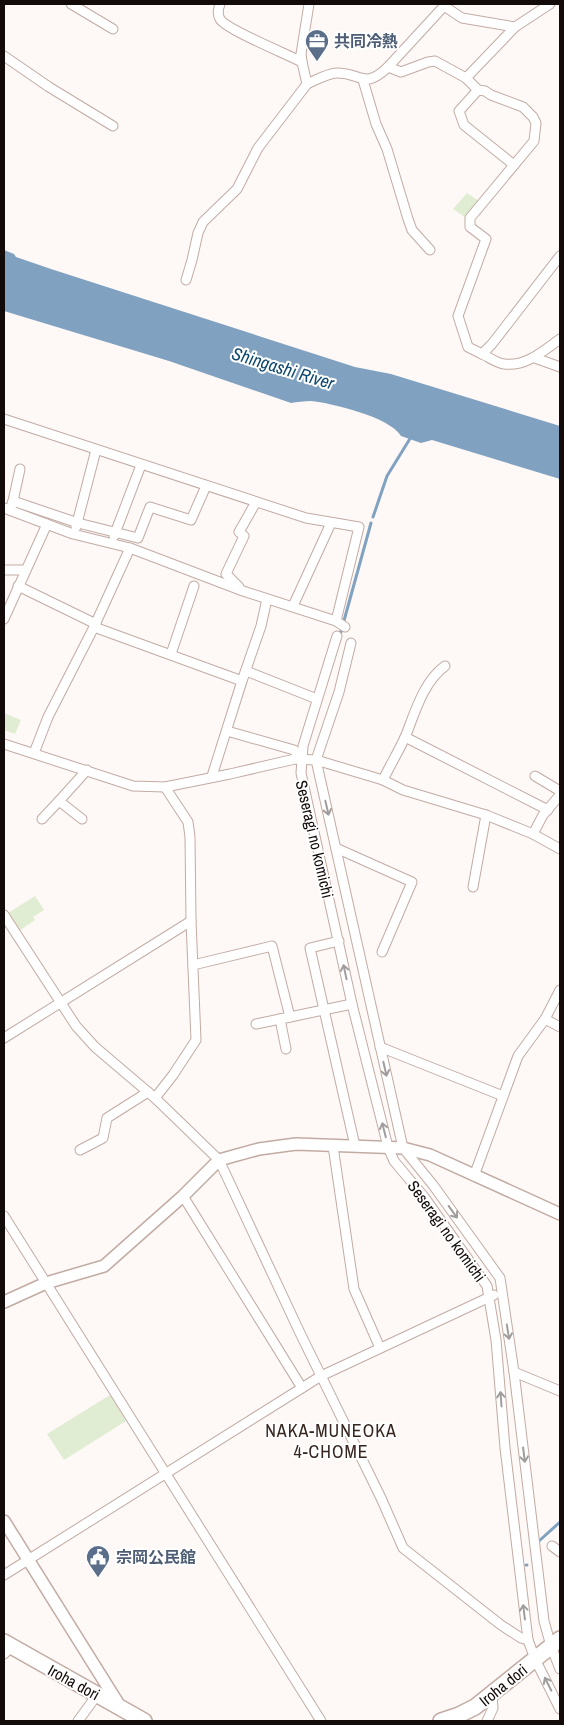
<svg xmlns="http://www.w3.org/2000/svg" width="564" height="1725" font-family="'Archivo Narrow','Noto Sans JP',sans-serif">
  <rect width="100%" height="100%" fill="#fef9f7"/>
  <g fill="#e1edd3">
    <path d="M467,193L479,201L466,218L453,209Z"/>
    <path d="M4,713L21,720L15,734L4,730Z"/>
    <path d="M35,896L44,910L33,917L35,920L19,931L8,913Z"/>
    <path d="M110,1395L126,1421L64,1460L47,1434Z"/>
  </g>
  <path fill="#80a2c0" d="M4,250L14,254L16,257L51,269L355,367L391,374L560,426V479L432,440L421,443L401,436C390,417 331,403 311,401C304,401 297,402 291,403L169,361L4,311Z"/>
  <g fill="none" stroke-linecap="round" stroke-linejoin="round">
    <g stroke="#80a2c0" stroke-width="3">
      <path d="M373,517L387,476L411,437"/>
      <path d="M340,635L371,523"/>
      <path d="M539,1541L560,1522"/>
      <path d="M526,1565H527"/>
    </g>
    <g stroke="#c2aba3" stroke-width="11">
      <g id="minor">
        <path d="M71,4L113,29"/>
        <path d="M220,4C218,9 217,14 220,19C225,29 289,55 302,62L301,54L309,4"/>
        <path d="M444,6L462,18L515,27L550,4"/>
        <path d="M4,56L49,87L113,126"/>
        <path d="M388,67L446,4"/>
        <path d="M466,78L515,27"/>
        <path d="M363,80L376,124L387,149L408,219L412,230L430,250"/>
        <path d="M307,84C316,80 328,73 337,73C362,73 364,90 388,67L401,72L428,62L435,61L466,78L478,90L485,91L491,95L523,107L533,117L536,123L534,141L470,218V227L486,239L458,316L468,347L482,354L492,344L560,256"/>
        <path d="M478,90L459,111L464,125L514,165"/>
        <path d="M186,280L192,260L198,233L203,222L237,189L258,148L307,84L302,62"/>
        <path d="M482,354C489,357 496,363 504,364C526,367 543,351 560,339"/>
        <path d="M535,358L560,367"/>
        <path d="M4,419L306,518L359,527L336,621"/>
        <path d="M13,501L20,469"/>
        <path d="M4,508L73,534L130,548L243,591L336,621L345,627"/>
        <path d="M10,510L13,501L78,523L138,538L150,507L191,520L206,486"/>
        <path d="M76,527L96,450"/>
        <path d="M114,536L141,465"/>
        <path d="M4,570H25"/>
        <path d="M18,586L96,624"/>
        <path d="M239,587L226,574L244,536L239,532L256,502"/>
        <path d="M293,606L331,523"/>
        <path d="M4,619L47,524"/>
        <path d="M94,627L242,681"/>
        <path d="M337,636L303,746L301,773L352,1004L388,1147L394,1161L425,1198L487,1286L496,1340L505,1448L528,1640L535,1659L560,1709"/>
        <path d="M351,643L339,692L316,760L403,1148L433,1185L500,1278L514,1372L544,1621L551,1646L560,1669"/>
        <path d="M171,654L194,586"/>
        <path d="M246,671L317,699"/>
        <path d="M227,731L294,750L301,759"/>
        <path d="M405,737L548,810"/>
        <path d="M4,744L133,786L165,787L230,774L295,759L316,760L383,780L403,790L486,815L533,834L560,849"/>
        <path d="M34,753L48,717L94,627L130,548"/>
        <path d="M212,776L242,681L261,626L267,599"/>
        <path d="M535,776L560,791"/>
        <path d="M383,780C390,765 399,751 406,735C415,712 424,681 445,666"/>
        <path d="M59,801L87,770"/>
        <path d="M42,819L59,801L82,819"/>
        <path d="M533,834L543,815L560,795"/>
        <path d="M336,848L412,882L382,952"/>
        <path d="M473,887L486,815"/>
        <path d="M4,915L76,1026L95,1047L155,1098L219,1160L300,1333L381,1498L403,1548L501,1625L521,1638L528,1640"/>
        <path d="M339,941L310,948L355,1146"/>
        <path d="M193,965L272,946L290,1017L352,1004"/>
        <path d="M545,1019L560,1027"/>
        <path d="M256,1024L280,1019"/>
        <path d="M4,1038L191,921"/>
        <path d="M380,1047L503,1096"/>
        <path d="M286,1049L280,1019L290,1017"/>
        <path d="M155,1098L173,1075L196,1040L191,921L190,837L188,822L165,787"/>
        <path d="M333,1146L354,1289L380,1348"/>
        <path d="M80,1150L103,1138L107,1118L148,1092"/>
        <path d="M474,1176L518,1056L545,1019L560,990"/>
        <path d="M183,1196L302,1388"/>
        <path d="M4,1216L321,1721"/>
        <path d="M514,1372L560,1391"/>
        <path d="M552,1546L560,1552"/>
        <path d="M4,1575L321,1376L494,1295"/>
        <path d="M4,1654L11,1647"/>
        <path d="M78,1721L97,1695"/>
        <path d="M487,1721L493,1708L492,1695"/>
      </g>
    </g>
    <g stroke="#c2aba3" stroke-width="14">
      <g id="tertiary">
        <path d="M4,1302L46,1283L104,1266L183,1196L219,1160L259,1149L296,1144L403,1148L430,1155L560,1214"/>
        <path d="M4,1521L121,1708"/>
      </g>
    </g>
    <g stroke="#c2aba3" stroke-width="18">
      <g id="primary">
        <path d="M4,1642L144,1721"/>
        <path d="M441,1721L459,1715L475,1707L560,1639"/>
      </g>
    </g>
    <use href="#minor" stroke="#fff" stroke-width="9"/>
    <use href="#tertiary" stroke="#fff" stroke-width="11"/>
    <use href="#primary" stroke="#fff" stroke-width="15"/>
  </g>
  <defs><path id="oneway-shaft" d="M-6 0H5M1.5-3L5.5 0L1.5 3" fill="none" stroke-width="1.6" stroke-linecap="round" stroke-linejoin="round" transform="scale(1.25)"/></defs>
  <g stroke="#a19d9d">
    <use href="#oneway-shaft" transform="translate(327 808) rotate(77)"/>
    <use href="#oneway-shaft" transform="translate(345 972) rotate(-102)"/>
    <use href="#oneway-shaft" transform="translate(385 1069) rotate(77)"/>
    <use href="#oneway-shaft" transform="translate(384 1130) rotate(-104)"/>
    <use href="#oneway-shaft" transform="translate(453 1212) rotate(54)"/>
    <use href="#oneway-shaft" transform="translate(508 1332) rotate(81)"/>
    <use href="#oneway-shaft" transform="translate(501 1399) rotate(-94)"/>
    <use href="#oneway-shaft" transform="translate(524 1455) rotate(83)"/>
    <use href="#oneway-shaft" transform="translate(524 1612) rotate(-97)"/>
    <use href="#oneway-shaft" transform="translate(548 1684) rotate(-117)"/>
  </g>
  <defs>
    <g id="office-pin" transform="scale(1.25)"><path d="M0 17L-7.5 6A9.5 9.5 0 1 1 7.5 6Z" fill="#5c6f8a" stroke="#fff"/><path d="M-6-3h4V-5.5h4V-3h4V5H-6ZM-1-4.5V-3h2v-1.5ZM-6 0V1H6V0Z" fill="#fff"/></g>
    <g id="civic-pin" transform="scale(1.25)"><path d="M0 17L-7.5 6A9.5 9.5 0 1 1 7.5 6Z" fill="#5c6f8a" stroke="#fff"/><path d="M-.6-6.5H3V-4.5H.6V-3L4-1V1h2V6H-6V1h2V-1L-.6-3ZM-1.2 2.5V6h2.4V2.5Z" fill="#fff"/></g>
  </defs>
  <g fill-rule="evenodd">
    <use href="#office-pin" x="317" y="41"/>
    <use href="#civic-pin" x="98" y="1557"/>
  </g>
  <g text-anchor="middle" dominant-baseline="central" stroke-width="4" stroke-linejoin="round" paint-order="stroke">
    <g font-size="16" font-weight="bold" fill="#4e5e75" stroke="#fff" text-anchor="start">
      <text x="334" y="41">共同冷熱</text>
      <text x="116" y="1557">宗岡公民館</text>
    </g>
    <g font-size="16" fill="#130b09" stroke="#fff">
      <text transform="translate(315 839) rotate(77)">Seseragi no komichi</text>
      <text transform="translate(447 1231) rotate(54)">Seseragi no komichi</text>
      <text transform="translate(74 1682) rotate(29)">Iroha dori</text>
      <text transform="translate(503 1685) rotate(-39)">Iroha dori</text>
    </g>
    <g font-size="18" font-style="italic" fill="#0e486f" stroke="#fff">
      <text transform="translate(283 368) rotate(17)">Shingashi River</text>
    </g>
    <g font-size="18" letter-spacing="1" fill="#37261f" stroke="#fff">
      <text x="331" y="1430">NAKA-MUNEOKA<tspan x="331" dy="21">4-CHOME</tspan></text>
    </g>
  </g>
  <rect width="564" height="1725" fill="none" stroke="#130b09" stroke-width="10"/>
</svg>
